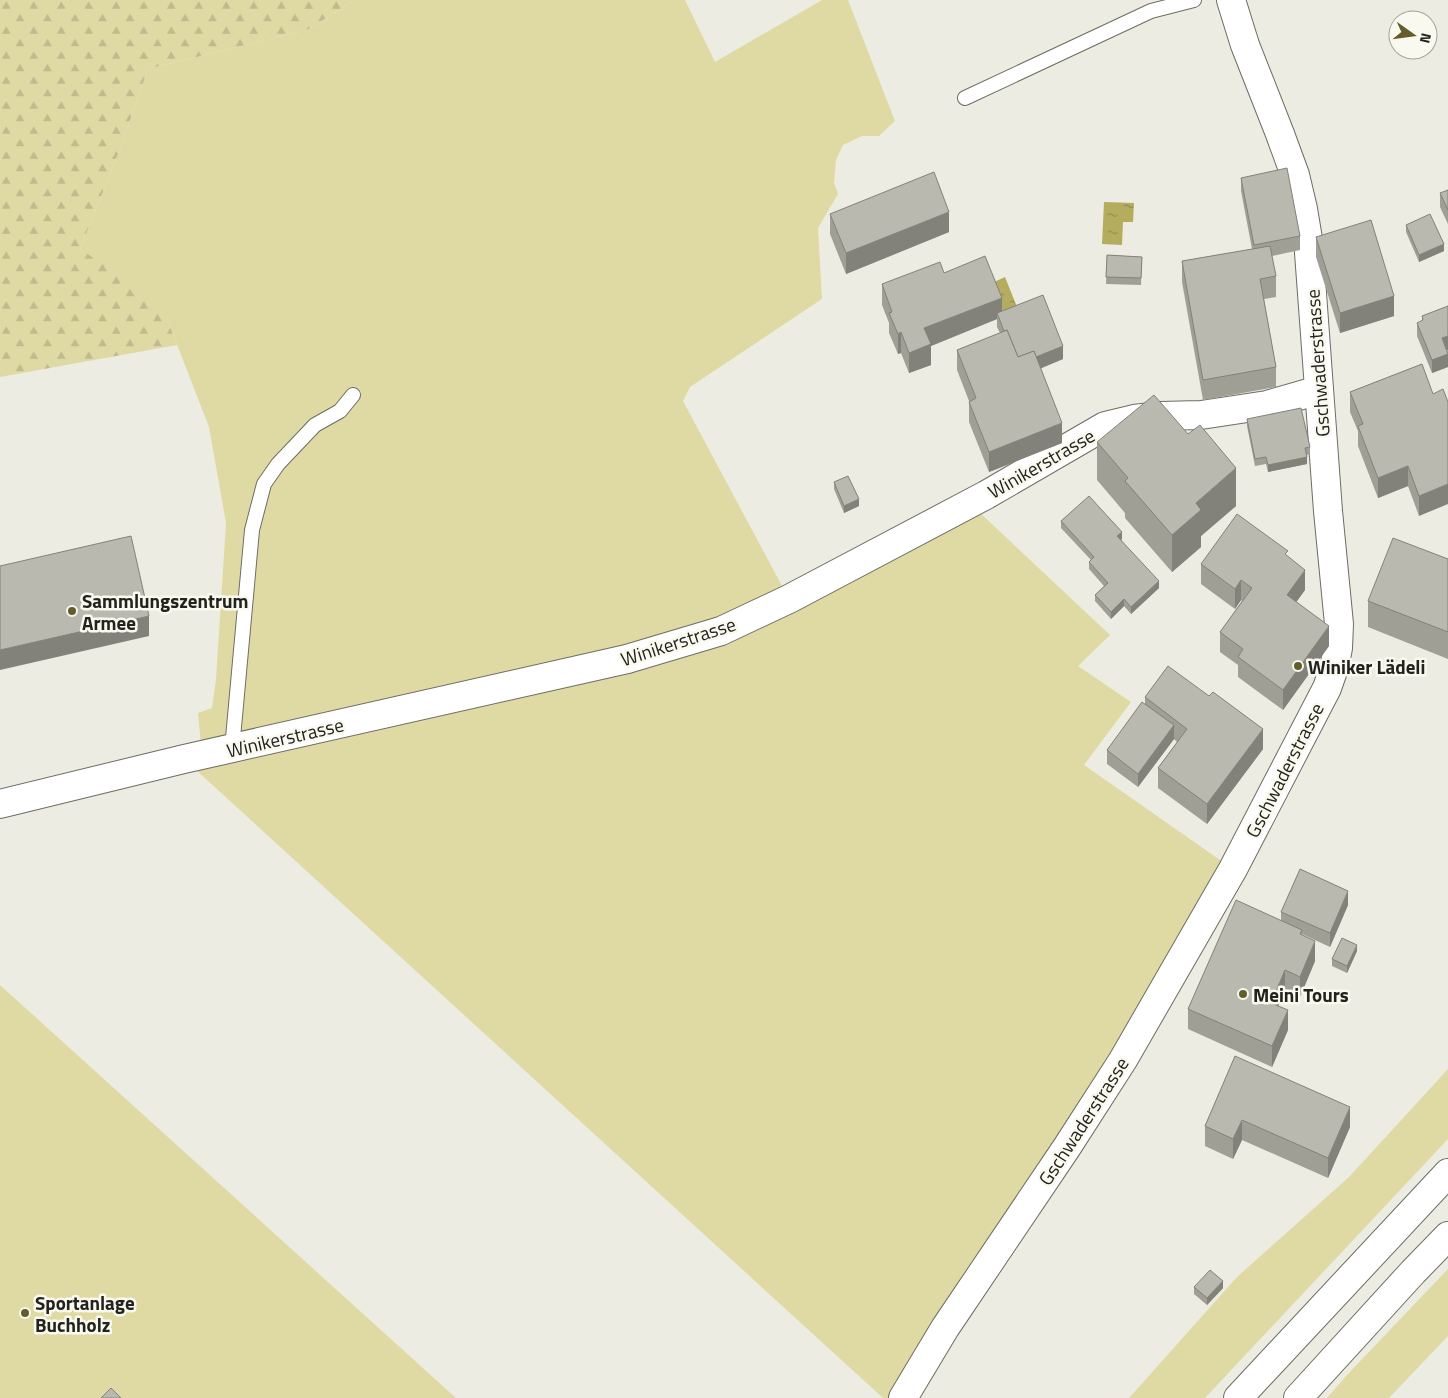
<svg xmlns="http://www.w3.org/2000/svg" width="1448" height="1398" font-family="'Titillium Web',sans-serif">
  <defs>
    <pattern id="forest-firs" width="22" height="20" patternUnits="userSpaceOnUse" patternTransform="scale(1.25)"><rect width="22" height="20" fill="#dfdaa4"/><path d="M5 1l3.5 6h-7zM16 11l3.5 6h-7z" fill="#bfbb8d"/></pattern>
    <pattern id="water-ripples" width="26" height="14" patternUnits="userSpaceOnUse" patternTransform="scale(1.25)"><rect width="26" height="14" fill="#b4ad5e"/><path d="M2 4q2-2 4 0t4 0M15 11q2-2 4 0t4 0" fill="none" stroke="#928c4d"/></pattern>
  </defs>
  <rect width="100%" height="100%" fill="#edece2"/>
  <g fill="#dfdaa4">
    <path d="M355,0H685L715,62L822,0H848L895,121L879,136H862L843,145L836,160L834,183L838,194L818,228L822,299L690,387L683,401L789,599L979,512L1110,635L1078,666L1131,702L1084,765L1233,869L903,1398H883L184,759L202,755L198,713L212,708L216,679L226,523L209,427L169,324L80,249L118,154L148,69L307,30Z"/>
    <path d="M0,985L456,1398H0Z"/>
    <path d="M1448,1069V1139L1205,1398H1129L1237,1277L1349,1177Z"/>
    <path d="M1448,1269V1336L1389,1398H1327L1347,1375Z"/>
  </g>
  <path fill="url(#forest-firs)" d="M0,0H355L307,30L148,69L118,154L80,249L137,287L169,324L177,345L0,377Z"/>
  <g fill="url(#water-ripples)">
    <path d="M1104,202L1134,203L1133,222H1123L1122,245L1102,244Z"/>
    <path d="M1005,277L1017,307L1003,312L992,283Z"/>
  </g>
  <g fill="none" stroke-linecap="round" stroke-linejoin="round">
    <g stroke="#6d6d63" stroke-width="16">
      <g id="lane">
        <path d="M965,98L1151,11L1194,0"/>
        <path d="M232,749L252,530L264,484L278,464L315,425L340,411L353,395"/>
      </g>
    </g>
    <g stroke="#6d6d63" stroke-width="30">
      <g id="street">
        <path d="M0,804L184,759L627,659L721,631L789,599L986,495L1105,426L1134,419L1160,416L1201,415L1267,405L1319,390"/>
        <path d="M903,1398L945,1328L1067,1147L1123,1060L1233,869L1327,688L1334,668L1338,648L1339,624L1328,511L1308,239L1303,209L1295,175L1280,134L1245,45L1231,0"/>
      </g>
    </g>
    <g stroke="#6d6d63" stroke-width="30">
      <g id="highway">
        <path d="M1238,1398L1448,1173"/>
        <path d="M1298,1398L1413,1272L1448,1236"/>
      </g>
    </g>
    <use href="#lane" stroke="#fff" stroke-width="14"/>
    <use href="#street" stroke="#fff" stroke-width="28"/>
    <use href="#highway" stroke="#fff" stroke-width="28"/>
  </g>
  <g fill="#9f9f96">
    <path d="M1241,178L1300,236V250L1272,256L1276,276V297L1264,299L1276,367V387L1203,400L1182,282V261L1252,249L1241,191Z"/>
    <path d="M1448,190V224L1440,207V193Z"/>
    <path d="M830,214L949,232L846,274L830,234Z"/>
    <path d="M1406,225L1444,251L1419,262L1406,232Z"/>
    <path d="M1316,237L1394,316L1340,333L1316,257Z"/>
    <path d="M1107,255L1142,257L1141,285L1106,284Z"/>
    <path d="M944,273L1002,311L1063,359L1041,368L1062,443L989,472L969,422V401L957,370V350L1000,333L997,327V319L931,346V365L909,373L901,353L898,354L889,333V323L882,305V284Z"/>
    <path d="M1448,306V350H1447L1448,352V367L1432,373L1417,336V323L1422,321V316Z"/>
    <path d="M1422,364L1419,516L1408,486L1378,498L1358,446V431L1350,412V392Z"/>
    <path d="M1247,419L1310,447V454L1306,455L1307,464L1268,472L1266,464L1255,466L1247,426Z"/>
    <path d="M1097,442L1236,506L1201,536V547L1172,572L1125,518V513L1097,480Z"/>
    <path d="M834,482L859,506L844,513L834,489Z"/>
    <path d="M1061,521L1122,539L1121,540L1159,588L1131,614L1124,606L1111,619L1095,601V595L1104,586L1089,569V562L1091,560L1061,528Z"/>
    <path d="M1288,557L1305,590L1296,602L1329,646L1283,710L1238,677V665L1220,652V632L1242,601L1241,600L1235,609L1201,584V564Z"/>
    <path d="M1448,559V659L1368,627V601Z"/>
    <path d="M1145,697L1263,749L1207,824L1158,788V768L1177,742L1174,739L1138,787L1107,764V750L1145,704Z"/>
    <path d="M1348,905L1330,947L1302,934L1315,961L1300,997L1285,991L1278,1006L1288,1030L1272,1067L1188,1029V1009L1281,920V912Z"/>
    <path d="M1357,951L1347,973L1332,966V959Z"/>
    <path d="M1235,1056L1350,1127L1328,1178L1242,1140L1233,1159L1205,1146V1126Z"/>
    <path d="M1194,1287L1223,1288L1207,1305L1194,1294Z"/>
  </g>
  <g fill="#82827a">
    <path d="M949,212V232L846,274V253Z"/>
    <path d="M1444,244V251L1419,262V255Z"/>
    <path d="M1394,296V316L1340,333V313Z"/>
    <path d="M1002,298V318L997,313V319L931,346V365L909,373V353L924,328Z"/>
    <path d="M901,332V353L898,354V334Z"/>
    <path d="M1448,336V350L1442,352V338Z"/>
    <path d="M1063,346V359L1018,378V364Z"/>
    <path d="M1448,354V367L1432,373V360Z"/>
    <path d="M1062,423V443L989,472V452Z"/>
    <path d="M1307,457V464L1268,472V465Z"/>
    <path d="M1408,466V486L1378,498V478Z"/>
    <path d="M1236,468V506L1201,536V547L1172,572V535L1196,503Z"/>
    <path d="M1448,484V504L1419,516V496Z"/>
    <path d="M859,499V506L844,513V506Z"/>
    <path d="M1122,532V539L1117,543V536Z"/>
    <path d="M1305,570V590L1287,615V595Z"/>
    <path d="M1241,580V600L1235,609V589Z"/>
    <path d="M1159,581V588L1131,614V607Z"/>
    <path d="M1124,599V606L1111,619V612Z"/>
    <path d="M149,616V636L0,670V650Z"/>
    <path d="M1329,626V646L1283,710V690Z"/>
    <path d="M1174,725V739L1138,787V774Z"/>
    <path d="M1263,729V749L1207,824V804Z"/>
    <path d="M1348,891V905L1330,947V933Z"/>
    <path d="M1315,941V961L1300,997V977Z"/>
    <path d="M1357,945V951L1347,973V966Z"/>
    <path d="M1285,970V991L1271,1023V1003Z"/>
    <path d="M1288,1010V1030L1272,1067V1046Z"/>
    <path d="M1350,1107V1127L1328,1178V1158Z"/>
    <path d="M1242,1120V1140L1233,1159V1139Z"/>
    <path d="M1223,1281V1288L1207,1305V1298Z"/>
  </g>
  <g fill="#b9b9af" stroke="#82827a">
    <path d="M1287,168L1300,236L1254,245L1241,178Z"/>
    <path d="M934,172L949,212L846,253L830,214Z"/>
    <path d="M1448,190V210L1440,193Z"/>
    <path d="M1430,214L1444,244L1419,255L1406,225Z"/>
    <path d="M1371,220L1394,296L1340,313L1316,237Z"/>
    <path d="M1270,246L1276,276L1260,279L1276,367L1203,380L1182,261Z"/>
    <path d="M1107,255L1142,257L1141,278L1106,277Z"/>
    <path d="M985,256L1002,298L924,328L931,344L909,353L901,332L898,334L889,313L892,312L882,284L940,262L944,273Z"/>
    <path d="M1043,295L1063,346L1036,357L1034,351L1018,357L1007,330L1004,331L997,313Z"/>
    <path d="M1448,306V336L1442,338L1448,354L1432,360L1417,323L1423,320L1422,316Z"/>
    <path d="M1007,330L1018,357L1034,351L1062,423L989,452L969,402L976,398L957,350Z"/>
    <path d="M1422,364L1433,394L1443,389L1448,402V484L1419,496L1408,466L1378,478L1358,426L1363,424L1350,392Z"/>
    <path d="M1154,395L1188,434L1200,425L1236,468L1196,503L1201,510L1172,535L1125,481L1128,478L1097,442Z"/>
    <path d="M1301,408L1310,447L1305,448L1307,457L1268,465L1266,457L1255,459L1247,419Z"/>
    <path d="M848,476L859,499L844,506L834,482Z"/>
    <path d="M1089,496L1122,532L1117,536L1159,581L1131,607L1124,599L1111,612L1095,595L1108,583L1089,562L1094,557L1061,521Z"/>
    <path d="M1237,514L1288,551L1285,554L1305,570L1287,595L1329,626L1283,690L1238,657L1243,649L1220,632L1252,588L1241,580L1235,589L1201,564Z"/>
    <path d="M131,536L149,616L0,650V566Z"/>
    <path d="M1393,538L1448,559V632L1368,601Z"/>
    <path d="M1168,666L1209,696L1213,692L1263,729L1207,804L1158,768L1187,729L1145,697Z"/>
    <path d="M1142,702L1174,725L1138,774L1107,750Z"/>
    <path d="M1300,869L1348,891L1330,933L1281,912Z"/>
    <path d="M1236,900L1302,930L1300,934L1315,941L1300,977L1285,970L1271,1003L1288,1010L1272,1046L1188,1009Z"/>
    <path d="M1342,938L1357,945L1347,966L1332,959Z"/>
    <path d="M1235,1056L1350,1107L1328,1158L1242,1120L1233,1139L1205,1126Z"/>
    <path d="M1210,1270L1223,1281L1207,1298L1194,1287Z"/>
    <path d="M111,1388L121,1398H101Z"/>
  </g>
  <g fill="#625d2a" stroke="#faf9ef" stroke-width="2">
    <circle cx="72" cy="611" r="5"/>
    <circle cx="1298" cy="666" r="5"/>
    <circle cx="1243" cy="994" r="5"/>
    <circle cx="25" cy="1313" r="5"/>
  </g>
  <g text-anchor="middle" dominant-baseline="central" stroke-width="5" stroke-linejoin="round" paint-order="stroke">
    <g font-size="19" fill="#22221e" stroke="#faf9ef">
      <text transform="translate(1317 363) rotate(-94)">Gschwaderstrasse</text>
      <text transform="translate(1041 463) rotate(-30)">Winikerstrasse</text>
      <text transform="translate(678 641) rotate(-18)">Winikerstrasse</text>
      <text transform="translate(285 737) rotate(-13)">Winikerstrasse</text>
      <text transform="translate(1284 770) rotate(-63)">Gschwaderstrasse</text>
      <text transform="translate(1083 1121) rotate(-57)">Gschwaderstrasse</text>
    </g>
    <g font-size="19" font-weight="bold" fill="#22221e" stroke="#faf9ef" text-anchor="start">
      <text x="82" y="600">Sammlungszentrum<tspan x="82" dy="22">Armee</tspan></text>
      <text x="1308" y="666">Winiker Lädeli</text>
      <text x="1253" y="994">Meini Tours</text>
      <text x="35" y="1302">Sportanlage<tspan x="35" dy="22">Buchholz</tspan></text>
    </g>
  </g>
  <g transform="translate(1413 35) rotate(104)"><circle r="24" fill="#faf9ef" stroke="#a4a39b"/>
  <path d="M0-4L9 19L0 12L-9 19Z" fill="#625d2a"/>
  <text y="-8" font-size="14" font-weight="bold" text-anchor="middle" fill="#22221e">N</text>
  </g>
</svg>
